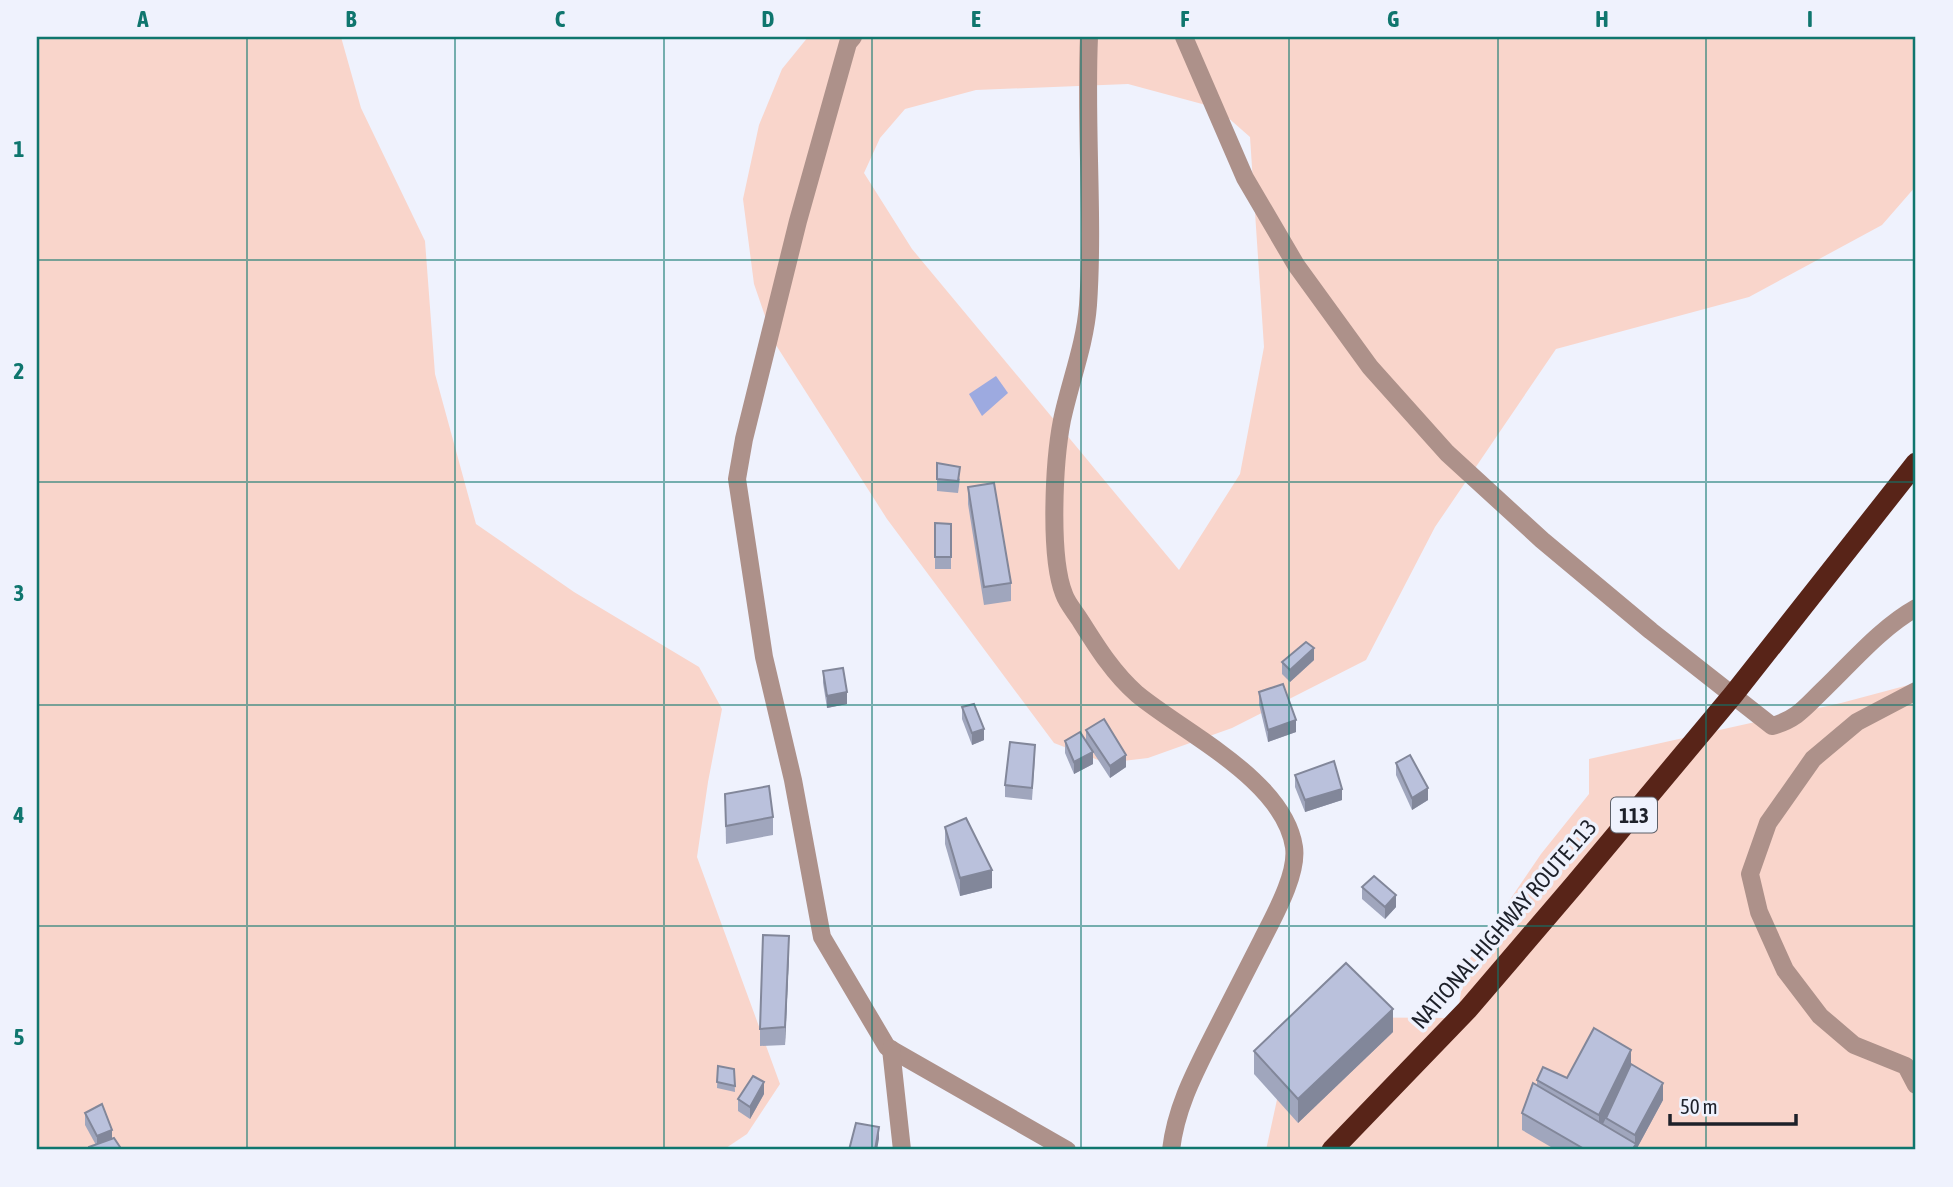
<svg xmlns="http://www.w3.org/2000/svg" width="1953" height="1187" font-family="'Asap Condensed',sans-serif">
  <rect width="100%" height="100%" fill="#eff2fd"/>
  <g fill="#f9d5cb" fill-rule="evenodd">
    <path d="M37,37H341L361,108L425,241L435,374L476,524L574,592L699,667L722,709L708,782L697,857L780,1084L747,1134L723,1150H37Z"/>
    <path d="M808,37H1916V186L1882,225L1749,297L1556,349L1435,527L1366,660L1232,728L1148,758L1106,763L1054,743L887,519L774,342L754,284L743,199L759,125L782,69ZM1128,84L1217,108L1250,137L1264,347L1240,474L1179,570L912,249L864,173L880,138L905,109L976,90Z"/>
    <path d="M1916,683V1150H1266L1295,1017L1457,1018L1465,966L1541,854L1589,794V759L1841,703Z"/>
  </g>
  <path fill="#9daae0" d="M996,376L1008,393L982,416L969,394Z"/>
  <g fill="none" stroke-linecap="round" stroke-linejoin="round">
    <g stroke="#ad918a" stroke-width="18">
      <path d="M853,37L848,43L798,221L744,439L737,479L764,657L793,780L822,937L887,1047L1067,1150"/>
      <path d="M1089,37C1085,126 1094,216 1088,305C1085,345 1070,382 1062,420C1054,461 1049,556 1064,594C1067,603 1075,612 1080,620C1097,647 1113,673 1137,694C1184,733 1284,780 1294,847C1298,874 1274,916 1262,940C1246,971 1230,1003 1214,1034C1195,1072 1176,1107 1171,1150"/>
      <path d="M1184,37L1245,178L1296,265L1370,367L1447,453L1542,540L1651,631L1772,726C1798,719 1806,706 1825,688C1853,661 1882,627 1916,608"/>
      <path d="M1916,691L1857,722L1813,759L1768,823L1750,874L1759,912L1785,970L1820,1016L1854,1045L1906,1066L1916,1085"/>
      <path d="M891,1049L902,1150"/>
    </g>
    <path stroke="#582418" stroke-width="21" d="M1332,1150L1468,1009L1575,884L1733,695L1916,463"/>
  </g>
  <g fill="#a0a6bd">
    <path d="M937,463L960,479L958,493L937,491Z"/>
    <path d="M968,487L1011,583V601L984,605L968,504Z"/>
    <path d="M935,523L951,557V569H935Z"/>
    <path d="M1314,660L1290,682L1282,674V662Z"/>
    <path d="M823,671L847,704L827,708L823,683Z"/>
    <path d="M1259,692L1296,732L1268,742L1259,704Z"/>
    <path d="M962,707L984,740L972,745L962,719Z"/>
    <path d="M1086,730L1126,767L1110,778L1093,752V764L1074,774L1065,753V741H1086Z"/>
    <path d="M1035,757L1032,800L1005,797V785Z"/>
    <path d="M1396,763L1428,800L1412,810L1396,775Z"/>
    <path d="M1295,775L1342,800L1305,812L1295,787Z"/>
    <path d="M725,794L773,817V835L726,844Z"/>
    <path d="M945,827L992,888L960,896L945,844Z"/>
    <path d="M1362,887L1396,907L1385,919L1362,899Z"/>
    <path d="M789,954L785,1045L760,1046V1029Z"/>
    <path d="M1393,1032L1298,1123L1254,1074V1051Z"/>
    <path d="M718,1066L734,1069L735,1092L717,1088Z"/>
    <path d="M1631,1066L1663,1100L1636,1150H1556L1522,1130V1113L1537,1085V1080L1567,1078Z"/>
    <path d="M764,1094L750,1119L738,1111V1099Z"/>
    <path d="M85,1113L112,1139L96,1145L85,1125Z"/>
  </g>
  <g fill="#82879a">
    <path d="M1314,648V660L1290,682V670Z"/>
    <path d="M847,692V704L827,708V696Z"/>
    <path d="M1296,720V732L1268,742V730Z"/>
    <path d="M984,729V740L972,745V733Z"/>
    <path d="M1093,752V764L1074,774V762Z"/>
    <path d="M1126,755V767L1110,778V766Z"/>
    <path d="M1428,788V800L1412,810V798Z"/>
    <path d="M1342,789V800L1305,812V800Z"/>
    <path d="M992,870V888L960,896V878Z"/>
    <path d="M1396,895V907L1385,919V907Z"/>
    <path d="M789,936V954L785,1045V1027Z"/>
    <path d="M1393,1009V1032L1298,1123V1099Z"/>
    <path d="M1631,1050V1067L1599,1132V1115Z"/>
    <path d="M764,1082V1094L750,1119V1107Z"/>
    <path d="M1663,1083V1100L1636,1150H1632L1635,1145V1135Z"/>
    <path d="M879,1127V1139L877,1150H875Z"/>
    <path d="M112,1130V1142L97,1148V1136Z"/>
  </g>
  <g fill="#bac1dc" stroke="#82879a" stroke-width="2">
    <path d="M937,463L960,467L958,481L937,479Z"/>
    <path d="M994,483L1011,583L984,587L968,487Z"/>
    <path d="M935,523L951,524V557H935Z"/>
    <path d="M1306,642L1314,648L1290,670L1282,662Z"/>
    <path d="M843,668L847,692L827,696L823,671Z"/>
    <path d="M1283,684L1296,720L1268,730L1259,692Z"/>
    <path d="M974,704L984,729L972,733L962,707Z"/>
    <path d="M1104,719L1126,755L1110,766L1086,730Z"/>
    <path d="M1080,732L1093,752L1074,762L1065,741Z"/>
    <path d="M1010,742L1035,745L1032,788L1005,785Z"/>
    <path d="M1410,755L1428,788L1412,798L1396,763Z"/>
    <path d="M1334,761L1342,789L1305,800L1295,775Z"/>
    <path d="M769,786L773,817L726,826L725,794Z"/>
    <path d="M966,818L992,870L960,878L945,827Z"/>
    <path d="M1374,876L1396,895L1385,907L1362,887Z"/>
    <path d="M763,935L789,936L785,1027L760,1029Z"/>
    <path d="M1346,963L1393,1009L1298,1099L1254,1051Z"/>
    <path d="M1594,1028L1631,1050L1599,1115L1537,1080L1543,1067L1567,1078Z"/>
    <path d="M1631,1064L1663,1083L1635,1135L1606,1118Z"/>
    <path d="M718,1066L734,1069L735,1086L717,1082Z"/>
    <path d="M753,1076L764,1082L750,1107L738,1099Z"/>
    <path d="M1533,1083L1636,1144L1632,1150H1586L1522,1113Z"/>
    <path d="M102,1104L112,1130L97,1136L85,1113Z"/>
    <path d="M856,1123L879,1127L875,1150H849Z"/>
    <path d="M114,1138L122,1150H89V1147Z"/>
  </g>
  <path fill="none" stroke="#0f766e" stroke-width="2" stroke-opacity="0.55" d="M247,37V1150M455,37V1150M664,37V1150M872,37V1150M1081,37V1150M1289,37V1150M1498,37V1150M1706,37V1150M37,260H1916M37,482H1916M37,705H1916M37,926H1916"/>
  <g text-anchor="middle" dominant-baseline="central" stroke-width="7" stroke-linejoin="round" paint-order="stroke">
    <rect fill="#eff2fd" stroke="#5d6069" stroke-width="2" x="1611" y="797.5" width="46" height="35" rx="5"/>
    <g font-size="21" font-weight="bold" fill="#1e212a">
      <text x="1634" y="815">113</text>
    </g>
    <g font-size="23" fill="#1e212a" stroke="#eff2fd">
      <text transform="translate(1504 924) rotate(-49)">NATIONAL HIGHWAY ROUTE 113</text>
    </g>
  </g>
  <rect width="1953" height="1187" fill="none" stroke="#eff2fd" stroke-width="77"/>
  <path d="M1670 1114v10h126v-10" fill="none" stroke="#1e212a" stroke-width="3.5"/>
  <text x="1680" y="1114" font-size="21" fill="#1e212a" stroke="#eff2fd" stroke-width="5" paint-order="stroke">50 m</text>
  <rect x="38" y="38" width="1876" height="1110" fill="none" stroke="#0f766e" stroke-width="2.5"/>
  <g font-size="23" text-anchor="middle" font-weight="bold" fill="#0f766e">
    <text x="143" y="27">A</text>
    <text x="351" y="27">B</text>
    <text x="560" y="27">C</text>
    <text x="768" y="27">D</text>
    <text x="976" y="27">E</text>
    <text x="1185" y="27">F</text>
    <text x="1393" y="27">G</text>
    <text x="1602" y="27">H</text>
    <text x="1810" y="27">I</text>
    <text x="19" y="157">1</text>
    <text x="19" y="379">2</text>
    <text x="19" y="601">3</text>
    <text x="19" y="823">4</text>
    <text x="19" y="1045">5</text>
  </g>
</svg>
